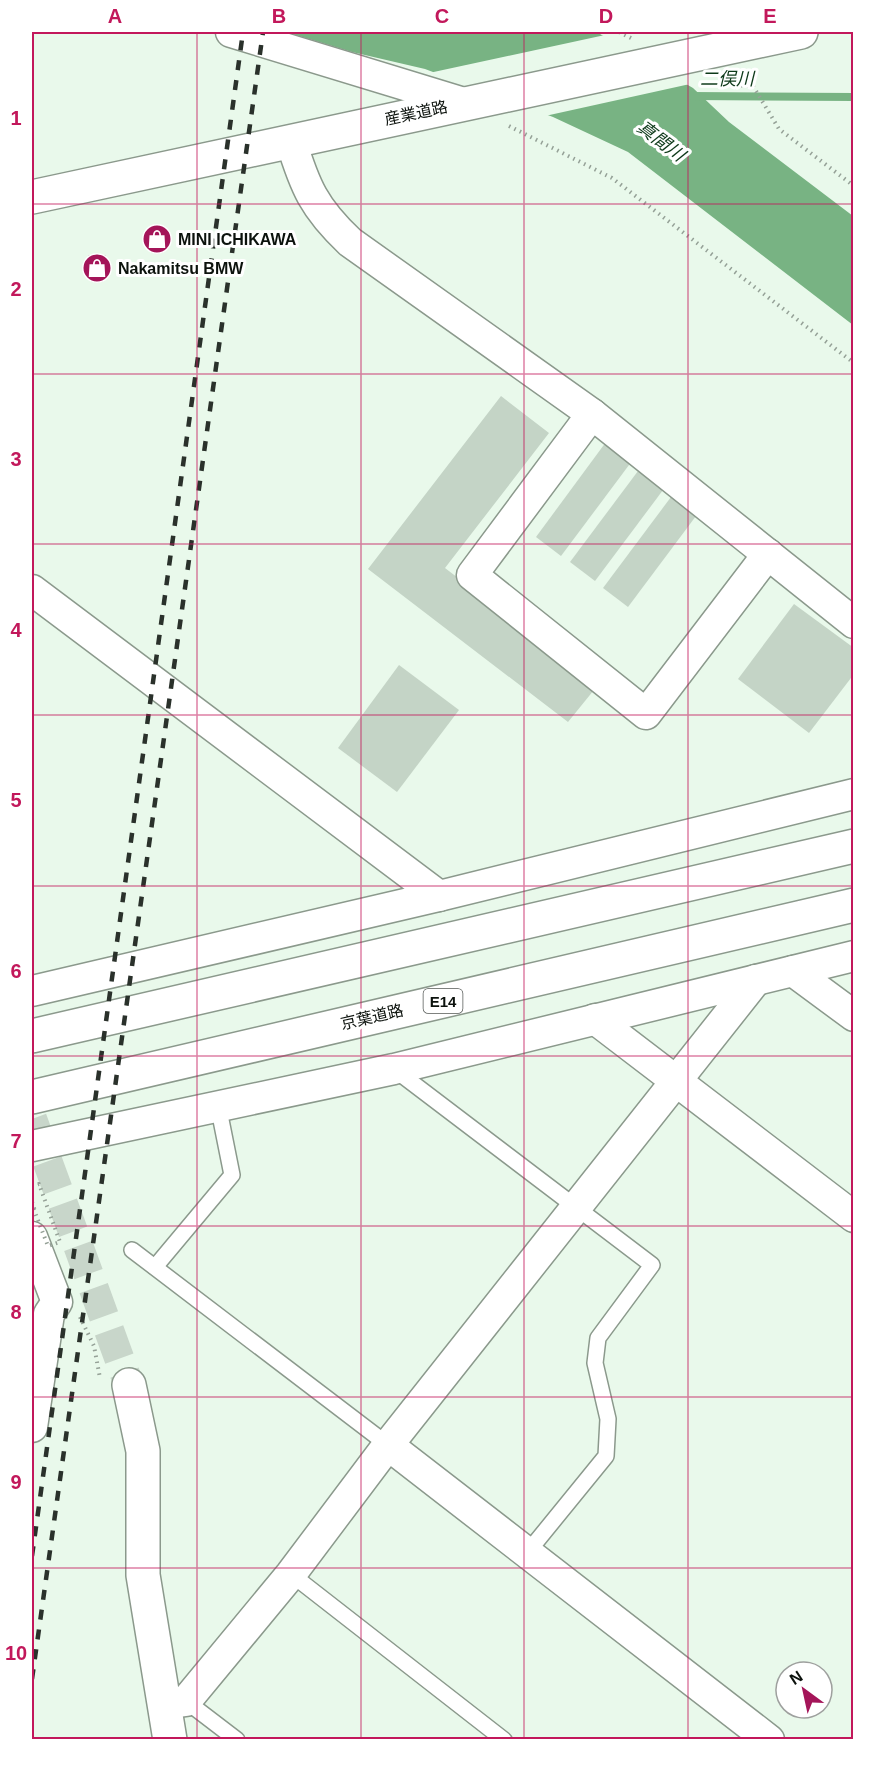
<svg xmlns="http://www.w3.org/2000/svg" width="885" height="1771" font-family="Helvetica,'Noto Sans JP',sans-serif">
  <rect width="100%" height="100%" fill="#e9f9eb"/>
  <path fill="#78b383" d="M286,32H594L600,34L693,88L729,122L853,216V325L628,152L553,117L425,69L352,52Z"/>
  <path fill="#e9f9eb" d="M605,35L690,84L545,116L429,73Z"/>
  <g fill="none" stroke-linecap="round" stroke-linejoin="round">
    <path stroke="#78b383" stroke-width="8" d="M691,96L854,97"/>
  </g>
  <g fill="#c4d4c6">
    <path d="M501,396L549,433L445,568L598,685L568,722L368,569Z"/>
    <path d="M606,442L632,461L561,556L536,537Z"/>
    <path d="M641,467L666,486L595,581L570,562Z"/>
    <path d="M674,493L699,512L628,607L603,588Z"/>
    <path d="M794,604L854,648V674L809,733L738,679Z"/>
    <path d="M399,665L459,710L397,792L338,748Z"/>
  </g>
  <g fill="none" stroke-linecap="round" stroke-linejoin="round">
    <path stroke="#c8d6ca" stroke-width="30" stroke-dasharray="30 15" stroke-linecap="butt" d="M32,1119L129,1385"/>
    <g stroke="#8b998c" stroke-width="18">
      <g id="service">
        <path d="M394,1069L652,1265L598,1338L595,1363L608,1419L606,1456L527,1553"/>
        <path d="M132,1250L388,1445"/>
        <path d="M155,1267L232,1175L218,1105"/>
        <path d="M291,1574L504,1740"/>
        <path d="M186,1701L237,1740"/>
      </g>
    </g>
    <g stroke="#8b998c" stroke-width="33">
      <g id="minor">
        <path d="M231,32L464,103"/>
        <path d="M291,141C305,187 314,208 350,242L592,414L854,623"/>
        <path d="M592,414L472,575L646,714L768,554"/>
        <path d="M32,590L439,896"/>
        <path d="M793,971L854,1016"/>
        <path d="M32,991L439,896L854,794"/>
        <path d="M595,1019L854,1217"/>
        <path d="M32,1146L394,1069L854,956"/>
        <path d="M32,1237L57,1302L49,1314L32,1427"/>
        <path d="M388,1445L769,1740"/>
        <path d="M164,1704L186,1701L291,1574L388,1445L756,980"/>
      </g>
    </g>
    <g stroke="#8b998c" stroke-width="36">
      <path id="tertiary" d="M129,1385L143,1451V1575L170,1740"/>
    </g>
    <g stroke="#8b998c" stroke-width="36">
      <path id="secondary" d="M32,197L801,32"/>
    </g>
    <g stroke="#8b998c" stroke-width="36">
      <g id="motorway">
        <path d="M32,1036L854,846"/>
        <path d="M32,1097L854,905"/>
      </g>
    </g>
    <g stroke="#95a197" stroke-width="4" stroke-dasharray="1.5 4.5" stroke-linecap="butt">
      <path d="M619,32L631,38"/>
      <path d="M711,84L753,86L779,129L854,186"/>
      <path d="M509,126L612,178L854,363"/>
      <path d="M32,1202L35,1211"/>
      <path d="M80,1317L94,1346L100,1378"/>
    </g>
    <use href="#service" stroke="#fff" stroke-width="15"/>
    <use href="#minor" stroke="#fff" stroke-width="30"/>
    <use href="#tertiary" stroke="#fff" stroke-width="33"/>
    <use href="#secondary" stroke="#fff" stroke-width="33"/>
    <use href="#motorway" stroke="#fff" stroke-width="33"/>
    <g stroke="#2a312b" stroke-width="4.5" stroke-dasharray="10 10" stroke-linecap="butt">
      <path d="M32,1556L243,32"/>
      <path d="M32,1679L263,32"/>
    </g>
    <path stroke="#95a197" stroke-width="4" stroke-dasharray="1.5 4.5" stroke-linecap="butt" d="M32,1186L39,1184L60,1242L48,1246L32,1205"/>
  </g>
  <path fill="none" stroke="#c2185b" stroke-width="1.5" stroke-opacity="0.55" d="M197,32V1740M361,32V1740M524,32V1740M688,32V1740M32,204H854M32,374H854M32,544H854M32,715H854M32,886H854M32,1056H854M32,1226H854M32,1397H854M32,1568H854"/>
  <defs>
    <g id="shop-disc" transform="scale(1.5)"><circle r="9.5" fill="#a41559" stroke="#fff"/><path d="M-5-2.5h2.3a2.7 3.5 0 0 1 5.4 0H5L5.5 6h-11ZM-1.5-2.5h3a1.5 2.3 0 0 0-3 0Z" fill="#fff"/></g>
  </defs>
  <g fill-rule="evenodd">
    <use href="#shop-disc" x="157" y="239"/>
    <use href="#shop-disc" x="97" y="268"/>
  </g>
  <g text-anchor="middle" dominant-baseline="central" stroke-width="6" stroke-linejoin="round" paint-order="stroke">
    <rect fill="#fff" stroke="#555956" stroke-width="1.5" x="423.5" y="989" width="39" height="24" rx="4.5"/>
    <g font-size="15" font-weight="bold" fill="#0c120d">
      <text x="443" y="1001">E14</text>
    </g>
    <g font-size="16" fill="#0c120d" stroke="#fff">
      <text transform="translate(416 113) rotate(-12)">産業道路</text>
      <text transform="translate(372 1017) rotate(-13)">京葉道路</text>
    </g>
    <g font-size="16" font-weight="bold" fill="#0c120d" stroke="#fff" text-anchor="start">
      <text x="178" y="239">MINI ICHIKAWA</text>
      <text x="118" y="268">Nakamitsu BMW</text>
    </g>
    <g font-size="18" font-style="italic" fill="#0d3919" stroke="#fff">
      <text x="727" y="79">二俣川</text>
      <text transform="translate(661 141) rotate(37)">真間川</text>
    </g>
  </g>
  <rect width="885" height="1771" fill="none" stroke="#ffffff" stroke-width="66"/>
  <g transform="translate(804 1690) rotate(327)"><circle r="28" fill="#ffffff" stroke="#9ea09e" stroke-width="1.5"/>
  <path d="M0-4.5L10 22L0 15L-10 22Z" fill="#a41559"/>
  <text y="-9" font-size="16" font-weight="bold" text-anchor="middle" fill="#0c120d">N</text>
  </g>
  <rect x="33" y="33" width="819" height="1705" fill="none" stroke="#c2185b" stroke-width="2"/>
  <g font-size="20" text-anchor="middle" font-weight="bold" fill="#c2185b">
    <text x="115" y="23">A</text>
    <text x="279" y="23">B</text>
    <text x="442" y="23">C</text>
    <text x="606" y="23">D</text>
    <text x="770" y="23">E</text>
    <text x="16" y="125">1</text>
    <text x="16" y="296">2</text>
    <text x="16" y="466">3</text>
    <text x="16" y="637">4</text>
    <text x="16" y="807">5</text>
    <text x="16" y="978">6</text>
    <text x="16" y="1148">7</text>
    <text x="16" y="1319">8</text>
    <text x="16" y="1489">9</text>
    <text x="16" y="1660">10</text>
  </g>
</svg>
